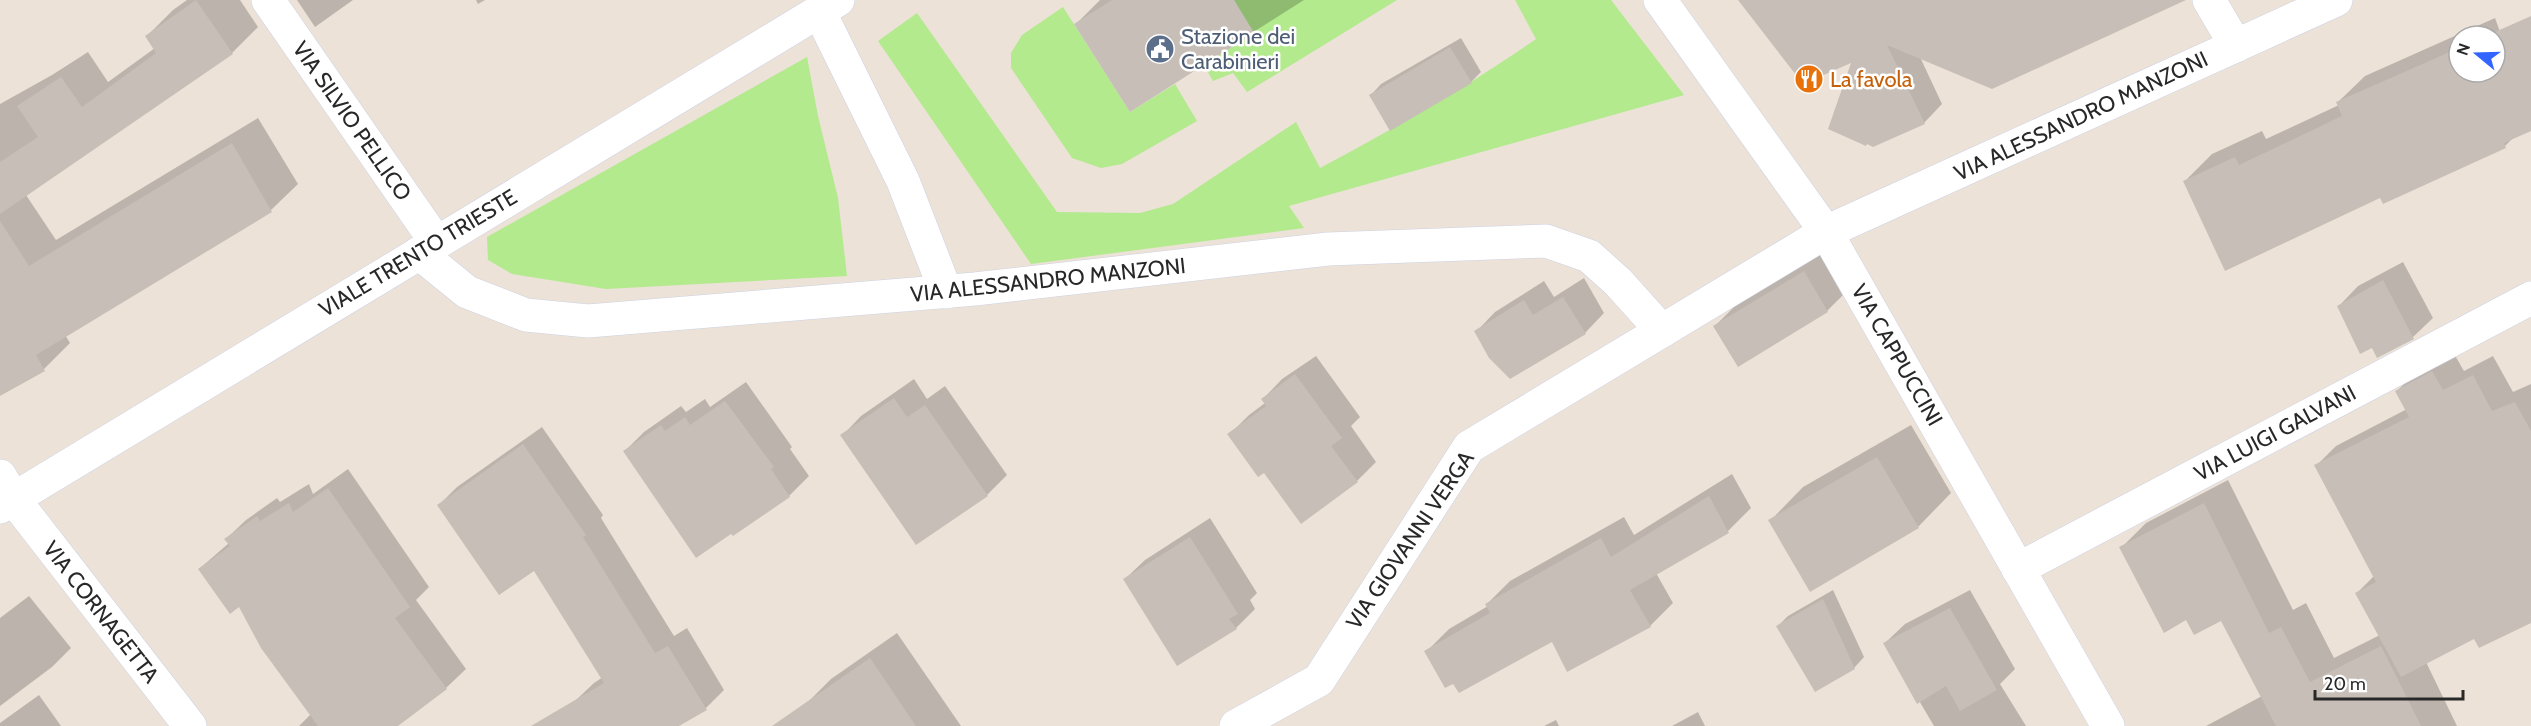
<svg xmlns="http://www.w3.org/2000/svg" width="2531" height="726" font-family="Cabin,sans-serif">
  <rect width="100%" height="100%" fill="#ece2d7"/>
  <g fill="#b2ea8d">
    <path d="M1234,0H1397L1247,92L1233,73L1213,81L1204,65L1254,33Z"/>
    <path d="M1515,0H1611L1684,95L1289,206L1304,228L1031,264L878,41L917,13L1057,212L1140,213L1173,204L1296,122L1320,168C1395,128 1467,87 1536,39Z"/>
    <path d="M1063,7L1130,112L1175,84L1197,121L1122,164L1101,168L1072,158L1011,68V53L1022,35Z"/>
    <path d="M807,57L818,116L838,198L847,276L606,289L512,274L488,260L487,237Z"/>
  </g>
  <g fill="#0003" fill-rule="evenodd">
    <path d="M187,0H240L258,27L232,53L26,195L56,240L258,118L298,184L271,210L65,335L70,343L44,369L5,392L0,382V104L52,75L88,52L108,82L155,48L147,36L173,10Z"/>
    <path d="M297,0H353L315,27Z"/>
    <path d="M476,0H485L478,4Z"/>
    <path d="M1100,0H1304L1131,110L1076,24Z"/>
    <path d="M1740,0H2178L1920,57L1942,104L1924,123L1867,143L1854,60Z"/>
    <path d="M2495,18L2531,117V120L2505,146L2381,196L2185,181L2212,154L2262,131L2266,139L2339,105L2338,102L2365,76ZM2459,36H2495V72H2459Z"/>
    <path d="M1461,38L1481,72L1471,82L1371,95L1381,84Z"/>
    <path d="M1824,252L1847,291L1827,311L1715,326L1735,306Z"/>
    <path d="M2403,262L2433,318L2413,337L2372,346L2339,306L2358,286Z"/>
    <path d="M1584,278L1604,313L1585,333L1476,332L1495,312L1544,281L1554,297Z"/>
    <path d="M2453,352L2464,371L2493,356L2513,392L2531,384V621L2474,637L2426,662L2457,726H2206L2262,696L2221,619L2187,618L2121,548L2146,523L2228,480L2293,610L2306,603L2334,658L2380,635L2357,593L2374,576L2316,466L2336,446L2407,409L2397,391L2417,371Z"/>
    <path d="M1316,356L1360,417L1351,426L1376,462L1357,481L1264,471L1229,435L1249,415L1265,403L1263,399L1282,379Z"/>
    <path d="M914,379L927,399L945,386L1007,475L987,495L916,543L842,436L861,416Z"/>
    <path d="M746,382L792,447L790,449L809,476L789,496L733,534L625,451L644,432L681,406L686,412L705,399L710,407Z"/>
    <path d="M1911,425L1951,493L1918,527L1770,521L1803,487Z"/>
    <path d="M542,427L603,515L601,518L674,636L687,628L724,690L706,708L676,726H589L575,701L594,683L603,677L534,568L439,505L457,487Z"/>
    <path d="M348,469L429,587L416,600L466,669L446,688L394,726H299L311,714L240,605L199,569L229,543L226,539L246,520L277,498L280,502L309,484L313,494Z"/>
    <path d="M1732,474L1751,508L1728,531L1656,573L1673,603L1650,626L1553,639L1453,682L1426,652L1449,629L1488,606L1487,604L1510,581L1624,517L1634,535Z"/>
    <path d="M1210,518L1257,593L1250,600L1255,609L1236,628L1125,579L1145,560Z"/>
    <path d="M1833,590L1864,657L1854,668L1778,626L1788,616Z"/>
    <path d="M1970,590L2015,669L2000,684L2026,726H1934L1885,643L1905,624Z"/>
    <path d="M29,596L71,648L52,667L0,706V618Z"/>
    <path d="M897,633L961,726H819L805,705L831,679Z"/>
    <path d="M39,695L61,726H0V723Z"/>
    <path d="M1698,712L1705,726H1672Z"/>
    <path d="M1556,720L1559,726H1544Z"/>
  </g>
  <g fill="#c7bfb7">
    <path d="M196,0L233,54L0,214V162L38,137L17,106L61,77L82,107L156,53L145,36Z"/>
    <path d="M1112,0H1234L1254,33L1130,112L1074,24Z"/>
    <path d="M1738,0H2186L1992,89L1887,45L1925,124L1873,147L1867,144L1866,146L1828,129L1851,63L1803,84Z"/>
    <path d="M2531,16V131L2504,143L2506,148L2383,204L2380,198L2225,271L2183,181L2235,157L2239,165L2342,116L2336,102L2459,48V72H2495V36H2486Z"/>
    <path d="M1450,47L1472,83L1390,131L1369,95Z"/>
    <path d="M232,143L272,212L36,355L45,371L0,396V221L29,266Z"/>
    <path d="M1804,271L1828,312L1738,367L1713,326Z"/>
    <path d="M2383,280L2414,339L2377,358L2372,348L2360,354L2337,306Z"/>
    <path d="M1563,297L1586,334L1510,379L1489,358L1474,331L1524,300L1533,315Z"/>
    <path d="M2432,371L2443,390L2473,375L2492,411L2515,402L2531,431V623L2479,648L2474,639L2401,677L2355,593L2376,582L2314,465L2409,417L2395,391Z"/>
    <path d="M1295,374L1342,438L1331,446L1358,482L1301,524L1264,473L1258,477L1227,434L1266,406L1261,399Z"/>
    <path d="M894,398L907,417L925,405L988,496L916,545L840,435Z"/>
    <path d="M725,401L774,467L771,469L790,497L733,536L731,534L696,558L623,451L661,425L665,431L685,417L690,425Z"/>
    <path d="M523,444L586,535L583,537L655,653L668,646L707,710L679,726H531L604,683L534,571L499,595L437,505Z"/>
    <path d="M1877,457L1919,528L1810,592L1768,520Z"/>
    <path d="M328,488L410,607L395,618L447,689L398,726H318L261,648L239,607L230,614L198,569L230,546L224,539L257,516L260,521L289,503L293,512Z"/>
    <path d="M1709,496L1729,533L1630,590L1651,627L1567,672L1552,642L1459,693L1453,684L1445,688L1424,651L1490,613L1485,604L1601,538L1611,557Z"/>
    <path d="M2204,503L2269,633L2281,627L2310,682L2381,646L2421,726H2276L2221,621L2194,635L2186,620L2164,633L2119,547Z"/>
    <path d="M1190,537L1238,614L1229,619L1237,629L1177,666L1123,579Z"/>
    <path d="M1823,599L1855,669L1815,692L1776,626Z"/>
    <path d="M1950,608L1997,690L1960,711L1946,686L1917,704L1883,643Z"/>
    <path d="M870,658L916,726H772Z"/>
  </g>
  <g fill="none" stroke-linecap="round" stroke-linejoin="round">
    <g stroke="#cdd2e3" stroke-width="34">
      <g id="minor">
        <path d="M268,0L436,242"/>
        <path d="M1660,0L1826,232L2108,726"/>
        <path d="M2209,0L2236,46"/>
        <path d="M819,11L903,181L946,292"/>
        <path d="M419,253L467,292L526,315L588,321L975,289L1328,249L1546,241L1589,256L1618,282L1662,331"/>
        <path d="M0,476L13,498L190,726"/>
        <path d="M0,507L838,0"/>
        <path d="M2018,569L2531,298"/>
        <path d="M1236,726L1319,680L1469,447L1826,232L2336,0"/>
      </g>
    </g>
    <use href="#minor" stroke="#fff" stroke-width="33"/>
  </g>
  <defs>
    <g id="civic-disc" transform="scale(1.5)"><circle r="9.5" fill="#5c6f8a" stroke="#fff"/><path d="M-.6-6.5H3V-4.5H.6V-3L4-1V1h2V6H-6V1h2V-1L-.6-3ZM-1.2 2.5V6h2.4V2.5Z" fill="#fff"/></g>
    <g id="restaurant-disc" transform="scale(1.5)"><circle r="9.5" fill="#e8710a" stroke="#fff"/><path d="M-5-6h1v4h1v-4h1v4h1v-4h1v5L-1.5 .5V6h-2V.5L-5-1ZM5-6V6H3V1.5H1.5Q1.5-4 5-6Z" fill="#fff"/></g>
  </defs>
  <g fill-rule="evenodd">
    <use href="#civic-disc" x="1160" y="49"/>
    <use href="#restaurant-disc" x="1809" y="79"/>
  </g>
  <g text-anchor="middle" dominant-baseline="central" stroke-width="5" stroke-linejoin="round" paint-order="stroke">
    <g font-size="22" fill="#4e5e75" stroke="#fff" text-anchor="start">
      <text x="1181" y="36">Stazione dei<tspan x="1181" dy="25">Carabinieri</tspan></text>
    </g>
    <g font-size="22" fill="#c56008" stroke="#fff" text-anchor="start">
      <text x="1830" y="79">La favola</text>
    </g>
    <g font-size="22" fill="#282828" stroke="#fff">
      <text transform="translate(2081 116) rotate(-25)">VIA ALESSANDRO MANZONI</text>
      <text transform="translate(352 121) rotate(55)">VIA SILVIO PELLICO</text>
      <text transform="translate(418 253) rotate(-31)">VIALE TRENTO TRIESTE</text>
      <text transform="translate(1048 280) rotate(-6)">VIA ALESSANDRO MANZONI</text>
      <text transform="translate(1897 355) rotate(60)">VIA CAPPUCCINI</text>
      <text transform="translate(2275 433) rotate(-28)">VIA LUIGI GALVANI</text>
      <text transform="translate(1410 540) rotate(-56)">VIA GIOVANNI VERGA</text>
      <text transform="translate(101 612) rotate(52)">VIA CORNAGETTA</text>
    </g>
  </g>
  <g transform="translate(2477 54) rotate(289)"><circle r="28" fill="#ffffff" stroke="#a9a9a9" stroke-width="1.5"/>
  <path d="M0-4.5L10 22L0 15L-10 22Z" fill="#3265ff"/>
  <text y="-9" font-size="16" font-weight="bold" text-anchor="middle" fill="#282828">N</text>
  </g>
  <path d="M2315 690v9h148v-9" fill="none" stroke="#282828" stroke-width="3"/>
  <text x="2324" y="690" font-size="18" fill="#282828" stroke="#ffffff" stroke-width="4.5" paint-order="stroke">20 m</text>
</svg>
